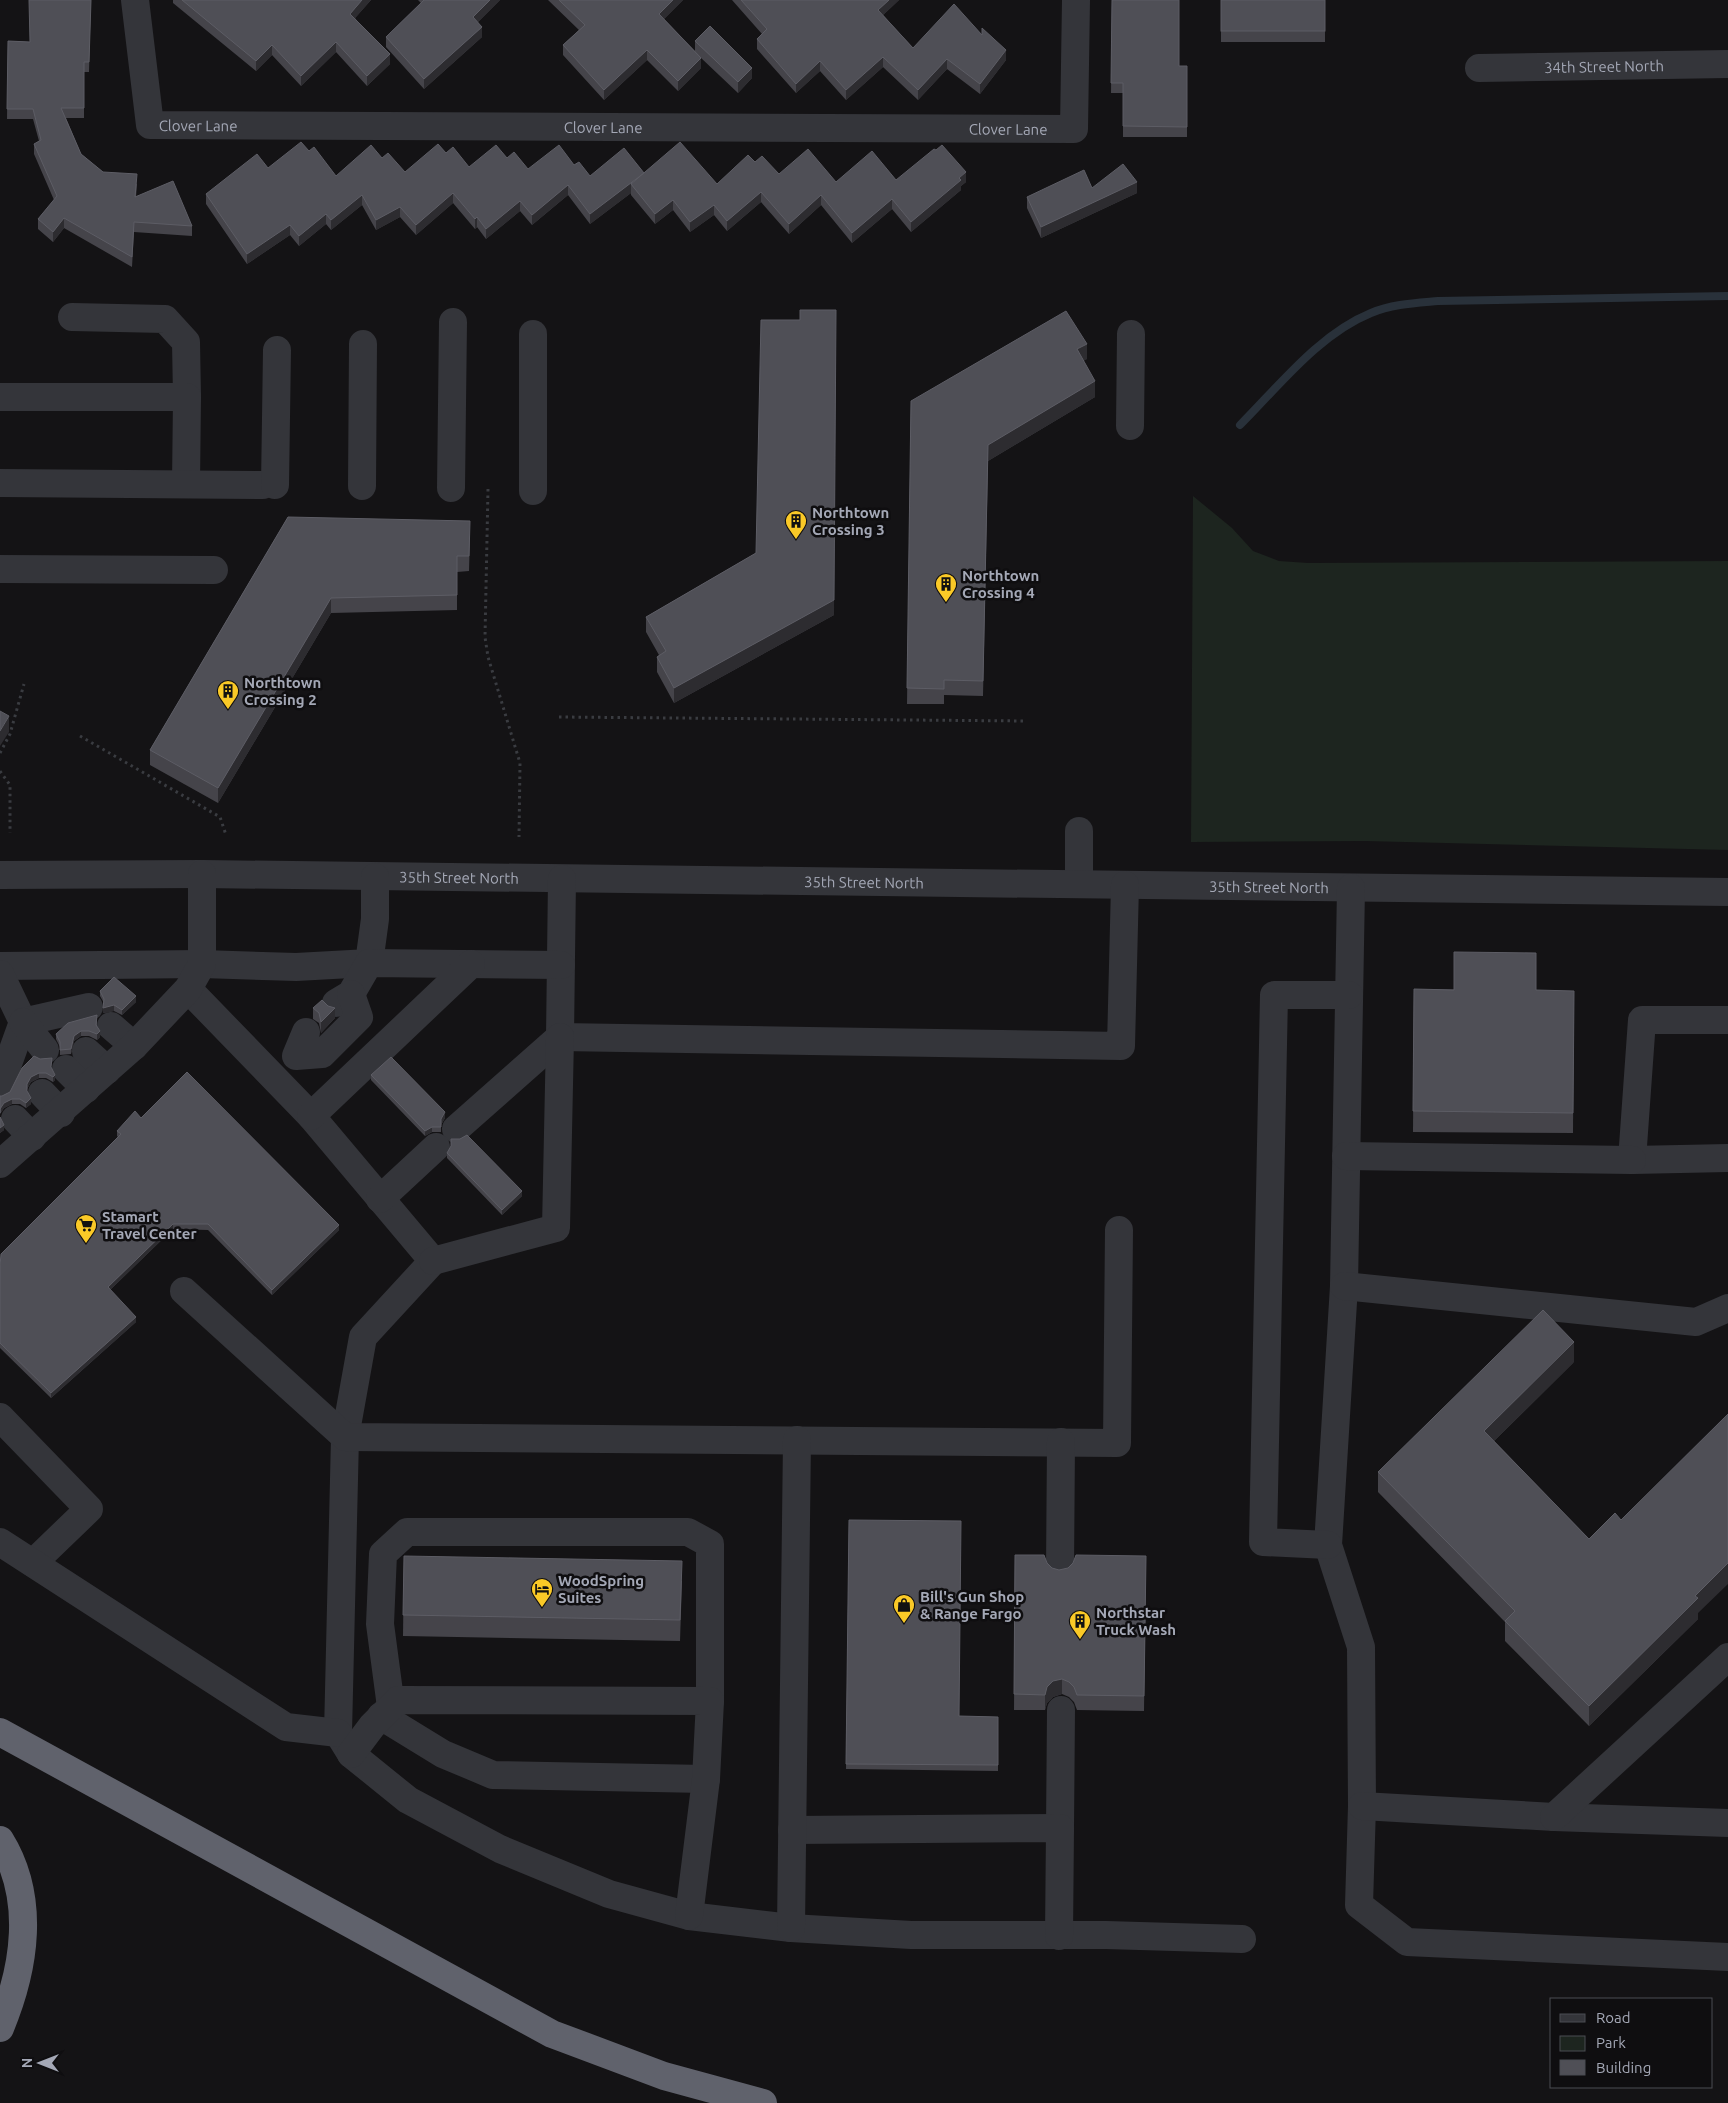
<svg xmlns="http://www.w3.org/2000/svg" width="1728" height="2103" font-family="Ubuntu,sans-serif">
  <rect width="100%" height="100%" fill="#141315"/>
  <path fill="#1d251f" d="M1193,496L1232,528L1253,551L1279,561L1308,563L1728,561V850L1365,841L1191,842Z"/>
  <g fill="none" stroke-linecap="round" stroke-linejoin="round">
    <path stroke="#29313a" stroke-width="8" d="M1240,425C1279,386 1319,334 1371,313C1392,304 1416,303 1438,301L1728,296"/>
    <g stroke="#3a3c41" stroke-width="3" stroke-dasharray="2.5 4" stroke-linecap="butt">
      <path d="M488,489L485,637L488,657L520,763L519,837"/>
      <path d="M559,717L1025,721"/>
      <path d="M80,736L220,817L226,835"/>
      <path d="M0,753L10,734L24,684"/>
      <path d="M0,771L10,785V833"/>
    </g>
    <g stroke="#34353a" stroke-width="28">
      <path id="s1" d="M135,0L150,125L1074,129L1076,0"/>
      <path id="s2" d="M1479,68L1728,64"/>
      <path d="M72,317L165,319L186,342L187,397"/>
      <path d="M533,334V491"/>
      <path d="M0,397H187L186,484"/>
      <path d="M1130,426L1131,334"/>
      <path d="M0,483L263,485"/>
      <path d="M275,485L277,350"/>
      <path d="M362,486L363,344"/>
      <path d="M451,488L453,322"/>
      <path d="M0,569L214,570"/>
      <path d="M1079,831V884"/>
      <path id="s3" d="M0,875L202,874L1728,892"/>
      <path d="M562,879L560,1037L1121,1046L1125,885"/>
      <path d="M1351,888L1344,1286L1328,1545L1361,1647L1362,1806L1359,1905L1407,1942L1728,1957"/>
      <path d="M0,966L202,964L296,967L369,963L375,919V877"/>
      <path d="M0,974L23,1022L0,1086"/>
      <path d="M188,989L311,1116L433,1261L363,1337L345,1437L338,1733L351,1754L408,1800L500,1849L609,1894L689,1916L791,1928L911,1935H1106L1242,1939"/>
      <path d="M336,1003L351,994L369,963L561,965"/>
      <path d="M1728,1020H1642L1632,1160L1728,1158"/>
      <path d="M23,1022L89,1007"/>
      <path d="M23,1022L45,1050"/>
      <path d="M111,1026L134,1046"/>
      <path d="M306,1032L296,1056L322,1054L359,1017L351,994"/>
      <path d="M86,1051L107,1070"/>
      <path d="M66,1069L86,1089"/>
      <path d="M42,1093L61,1113"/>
      <path d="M311,1116L471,964"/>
      <path d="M15,1119L32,1137"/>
      <path d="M456,1129L560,1037"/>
      <path d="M1346,1156L1632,1160"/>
      <path d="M0,1164L134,1046L188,989L202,964V874"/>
      <path d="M380,1199L436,1147"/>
      <path d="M433,1261L556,1228L560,1037"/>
      <path d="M1344,1286L1696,1322L1728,1308"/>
      <path d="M184,1291L345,1437L1117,1443L1119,1230"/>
      <path d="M0,1417L89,1509L33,1563"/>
      <path d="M0,1542L286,1727L338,1733"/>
      <path d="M1328,1545L1263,1542L1274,995H1349"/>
      <path d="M1060,1570L1061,1442"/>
      <path d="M391,1707L380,1624L383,1554L407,1532H688L710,1544V1701"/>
      <path d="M381,1716L443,1754L493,1775L706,1779"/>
      <path d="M351,1754L372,1726L398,1700L710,1701L706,1779L689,1916"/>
      <path d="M1362,1806L1554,1817L1728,1823"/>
      <path d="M1554,1817L1728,1657"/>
      <path d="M1060,1828L1061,1710"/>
      <path d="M792,1830L1060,1828L1059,1936"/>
      <path d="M791,1928L797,1440"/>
    </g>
    <g stroke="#60626c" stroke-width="28">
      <path d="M0,1732L552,2034L664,2076L763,2103"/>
      <path d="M0,1840C36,1898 25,1968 0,2028"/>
    </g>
  </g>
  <g fill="#45444a">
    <path d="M91,0L89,72H84V118H66L81,154L103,172L137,184L136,197L192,226V236L134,232L132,267L64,228L53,242L38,229V219L54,200L34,154V144L39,141L33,119H7L8,41L30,42Z"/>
    <path d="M173,0H371L355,18L390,64L367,86L336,52L301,86L272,55L256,71L173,3Z"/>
    <path d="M418,0H500L478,22L482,37L424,89L386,47V37L421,3Z"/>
    <path d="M548,0H683L664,19L695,51V41L752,78L738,93L700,57L701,68L678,91L647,60L604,100L563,55V45L579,30Z"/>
    <path d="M732,0H899L883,15L913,48L982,35L1006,60L980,94L947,69L918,100L883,67L846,100L820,71L796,93L757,49V39L762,34Z"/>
    <path d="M1112,0L1179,66H1187V137H1123V93H1111Z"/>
    <rect x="1221" y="0" width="104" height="42"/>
    <path d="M309,151L336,176L382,158L405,172L446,153L469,167L507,158L528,169L574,165L590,176L644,173L717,184L755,162L779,174L836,182L896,180L966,182L961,186V190L911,232L892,209L852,243L821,205L789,234L761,202L727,231L714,215L690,232L673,210L655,224L631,195V193L590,224L568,195L532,225L520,211L486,239L477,227L475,229L453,203L416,235L400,217L376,230L362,205L331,230L326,224L299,246L290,235L247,264L206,204V194Z"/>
    <path d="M1092,188L1137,193L1041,238L1027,208V197Z"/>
    <path d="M800,310L834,615L674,703L657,672V657L659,655L646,632V617L756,553L800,320Z"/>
    <path d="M1087,359L1083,361L1095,397L988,461L983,696L944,695V704H907L911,401Z"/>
    <path d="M288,517L470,536L469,571L457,572V610L331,613L218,803L150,765V750Z"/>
    <path d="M1414,989L1574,991L1573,1133L1413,1132Z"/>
    <path d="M100,991L136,1002L122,1015L114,1011L103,1013L104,1003L100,996Z"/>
    <path d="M313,1008L335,1018L321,1033L319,1023L313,1019Z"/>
    <path d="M97,1020V1026L100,1037L97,1040L89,1036H81L74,1041L71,1054L60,1055V1047L56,1039V1034Z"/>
    <path d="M40,1059L51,1068L55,1080L53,1082L46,1078H39L31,1082L27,1089V1091L31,1104L26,1108L20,1104H12L4,1108L0,1114V1117L4,1130L0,1133V1096H2L10,1092Z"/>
    <path d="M371,1075L445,1118L441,1125V1132H432L425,1136L371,1080Z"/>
    <path d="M141,1118L339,1230L272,1295L208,1230L173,1229L110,1290L136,1322L51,1398L0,1348V1266L118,1137L117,1136V1131Z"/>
    <path d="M447,1153L522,1196L502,1215L447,1158Z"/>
    <path d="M1574,1362L1494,1441L1589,1539L1698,1613V1619L1589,1726L1505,1641V1622L1378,1492V1472Z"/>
    <path d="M849,1520L959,1716L998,1717V1771L846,1769Z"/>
    <path d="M1015,1555L1047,1563L1052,1568L1059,1570L1146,1556L1144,1711L1077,1710L1074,1702L1069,1697L1062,1694L1053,1697L1047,1703L1045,1710H1014Z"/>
    <path d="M404,1556L682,1581L680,1641L403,1636Z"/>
  </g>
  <g fill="#2d2c30">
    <path d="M362,0H371L350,24V14Z"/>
    <path d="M490,0H500L473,27V17Z"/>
    <path d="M673,0H683L659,24V14Z"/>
    <path d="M889,0H899L878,20V10Z"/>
    <path d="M482,27V37L424,89V79Z"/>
    <path d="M336,42V52L301,86V76Z"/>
    <path d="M272,45V55L256,71V61Z"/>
    <path d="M647,50V60L604,100V90Z"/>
    <path d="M1006,50V60L980,94V84Z"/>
    <path d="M390,54V64L367,86V76Z"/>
    <path d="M883,57V67L846,100V90Z"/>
    <path d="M701,58V68L678,91V81Z"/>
    <path d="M947,59V69L918,100V90Z"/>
    <path d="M820,61V71L796,93V84Z"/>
    <path d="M752,68V78L738,93V82Z"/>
    <path d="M966,172V182L961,186V190L911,232V222Z"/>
    <path d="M644,173L631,184V193L590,224V214Z"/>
    <path d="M1137,182V193L1041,238V227Z"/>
    <path d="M568,185V195L532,225V215Z"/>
    <path d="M761,192V202L727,231V221Z"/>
    <path d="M453,193V203L416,235V225Z"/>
    <path d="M362,195V205L331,230V220Z"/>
    <path d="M821,195V205L789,234V224Z"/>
    <path d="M892,199V209L852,243V233Z"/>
    <path d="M673,200V210L655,224V214Z"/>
    <path d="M520,201V211L486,239V229Z"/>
    <path d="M714,205V215L690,232V222Z"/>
    <path d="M400,207V217L376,230V220Z"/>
    <path d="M326,214V224L299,246V236Z"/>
    <path d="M477,217V227L475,229V219Z"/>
    <path d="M64,218V228L53,242V232Z"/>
    <path d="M290,225V235L247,264V254Z"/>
    <path d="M836,310L834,615L674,703V688L834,600Z"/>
    <path d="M1087,344V359L1077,364V349Z"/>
    <path d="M1095,381V397L988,461L983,696L988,445Z"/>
    <path d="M331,598V613L218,803V788Z"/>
    <path d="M9,716V732L0,746V731Z"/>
    <path d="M136,996V1002L122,1015V1010Z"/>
    <path d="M114,1005V1011L103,1013V1008Z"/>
    <path d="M335,1008V1018L321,1033V1022Z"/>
    <path d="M81,1031V1036L74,1041L71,1054V1049L74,1036Z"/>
    <path d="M100,1031V1037L97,1040V1034Z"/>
    <path d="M39,1073V1078L31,1082L27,1089V1084L31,1077Z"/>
    <path d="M55,1075V1080L53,1082V1077Z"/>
    <path d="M31,1098V1104L26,1108V1103Z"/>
    <path d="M12,1099V1104L4,1108L0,1114V1109L4,1103Z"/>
    <path d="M445,1112V1118L441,1125V1132V1119Z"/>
    <path d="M4,1125V1130L0,1133V1128Z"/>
    <path d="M432,1127V1132L425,1136V1131Z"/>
    <path d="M522,1191V1196L502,1215V1210Z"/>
    <path d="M173,1224V1229L108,1292V1287Z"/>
    <path d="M339,1225V1230L272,1295V1290Z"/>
    <path d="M136,1317V1322L51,1398V1393Z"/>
    <path d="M1574,1342V1362L1484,1451V1431Z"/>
    <path d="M1728,1563V1584L1698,1613V1619L1589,1726V1706L1695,1596Z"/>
    <path d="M1062,1679V1694L1053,1697L1047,1703L1045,1710V1695L1047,1687L1053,1681Z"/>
  </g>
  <g fill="#4f4f56" stroke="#5d5d65">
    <path d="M29,0H91L89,62H84V108H61L81,154L103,172L137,174L135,197L173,181L192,226L134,222L132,257L64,218L53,232L38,219L57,196L34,144L41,140L33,109H7L8,41L30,42Z"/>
    <path d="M182,0H362L350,14L390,54L367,76L336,42L301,76L272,45L256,61Z"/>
    <path d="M424,0H490L473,17L482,27L424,79L386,37Z"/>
    <path d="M559,0H673L659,14L701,58L678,81L647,50L604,90L563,45L585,25Z"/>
    <path d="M741,0H889L878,10L913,48L954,4L982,35V28L1006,50L980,84L947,59L918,90L883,57L846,90L820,61L796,84L757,39L767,29Z"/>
    <path d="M1112,0H1179V66H1187V127L1123,126V83H1111Z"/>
    <rect x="1221" y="0" width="104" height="31"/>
    <path d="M710,26L752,68L738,82L695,41Z"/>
    <path d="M301,142L309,151L314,147L336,176L371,145L382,158L388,153L405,172L438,144L446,153L453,147L469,167L496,145L507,158L514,152L528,169L559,145L574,165L579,162L590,176L624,148L644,173L590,214L568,185L532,215L520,201L486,229L477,217L475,219L453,193L416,225L400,207L376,220L362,195L331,220L326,214L299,236L290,225L247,254L206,194L257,154L268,168Z"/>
    <path d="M680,142L717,184L748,155L755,162L762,156L779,174L808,149L836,182L872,151L896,180L934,149L936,150L942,145L966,172L959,178L961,180L911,222L892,199L852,233L821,195L789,224L761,192L727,221L714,205L690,222L673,200L655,214L631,184Z"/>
    <path d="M1123,164L1137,182L1041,227L1027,197L1084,170L1092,188Z"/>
    <path d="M800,310H836L834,600L674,688L657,657L666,651L646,617L756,553L761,320H800Z"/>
    <path d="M1066,311L1087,344L1077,349L1095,381L988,445L983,681L944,680V689L907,688L911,401Z"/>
    <path d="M288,517L470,521L469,556H457V595L331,598L218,788L150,750Z"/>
    <path d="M0,711L9,716L0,731Z"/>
    <path d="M1454,952L1536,953V990L1574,991L1573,1113L1413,1111L1414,989L1454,990Z"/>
    <path d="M114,977L136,996L122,1010L114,1005L103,1008L104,999L100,991Z"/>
    <path d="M322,1000L328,1006L335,1008L321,1022L319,1013L313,1008Z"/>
    <path d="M97,1015L96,1025L100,1031L97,1034L89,1031H81L74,1036L71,1049L60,1050V1042L56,1034L68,1023Z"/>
    <path d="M34,1056L40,1059L52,1058L51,1067L55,1075L53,1077L46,1073H39L31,1077L27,1084V1091L31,1098L26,1103L20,1099H12L4,1103L0,1109V1113V1096H2L10,1092L22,1068Z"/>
    <path d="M391,1057L445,1112L441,1119V1127H432L425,1131L371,1075Z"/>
    <path d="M187,1072L339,1225L272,1290L208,1224H173L108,1287L136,1317L51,1393L0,1343V1266L1,1254L121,1134L117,1131L135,1111L141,1118Z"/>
    <path d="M0,1117L4,1125L0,1128Z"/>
    <path d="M467,1135L522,1191L502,1210L447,1153L451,1146V1139H460Z"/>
    <path d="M1543,1310L1574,1342L1484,1431L1589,1539L1615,1513L1621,1520L1728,1414V1563L1695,1596L1698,1598L1589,1706L1505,1621L1515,1611L1378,1472Z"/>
    <path d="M849,1520L961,1521L959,1716L998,1717V1765L846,1764Z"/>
    <path d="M1015,1555H1044L1047,1563L1052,1568L1059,1570L1068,1568L1073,1563L1076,1555L1146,1556L1144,1696L1077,1695L1074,1687L1069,1682L1062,1679L1053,1681L1047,1687L1045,1695L1014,1694Z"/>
    <path d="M404,1556L682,1561L680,1620L403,1615Z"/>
  </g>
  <defs>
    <g id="building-pin" transform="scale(1.125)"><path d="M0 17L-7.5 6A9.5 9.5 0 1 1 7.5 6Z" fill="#fac927" stroke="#0f0e10"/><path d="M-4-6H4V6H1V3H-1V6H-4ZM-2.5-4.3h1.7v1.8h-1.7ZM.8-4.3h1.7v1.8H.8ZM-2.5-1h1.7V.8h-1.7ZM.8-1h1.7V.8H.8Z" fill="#111"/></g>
    <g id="supermarket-pin" transform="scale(1.125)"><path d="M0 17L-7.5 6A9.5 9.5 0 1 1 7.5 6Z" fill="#fac927" stroke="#0f0e10"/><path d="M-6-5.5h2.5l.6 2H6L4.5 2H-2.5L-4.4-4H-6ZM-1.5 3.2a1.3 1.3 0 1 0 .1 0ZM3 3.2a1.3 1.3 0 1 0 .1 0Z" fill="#111"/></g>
    <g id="hotel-pin" transform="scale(1.125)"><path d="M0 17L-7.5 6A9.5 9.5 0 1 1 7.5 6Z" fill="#fac927" stroke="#0f0e10"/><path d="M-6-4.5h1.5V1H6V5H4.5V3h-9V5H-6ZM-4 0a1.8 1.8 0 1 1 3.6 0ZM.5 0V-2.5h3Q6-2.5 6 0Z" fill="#111"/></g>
    <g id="shop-pin" transform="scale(1.125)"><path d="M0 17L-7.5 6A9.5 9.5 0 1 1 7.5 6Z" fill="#fac927" stroke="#0f0e10"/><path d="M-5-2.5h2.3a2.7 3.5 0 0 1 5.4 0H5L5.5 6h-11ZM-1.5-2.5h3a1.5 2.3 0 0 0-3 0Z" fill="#111"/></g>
  </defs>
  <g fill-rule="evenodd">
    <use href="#building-pin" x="796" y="521"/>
    <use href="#building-pin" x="946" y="584"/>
    <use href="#building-pin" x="228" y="691"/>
    <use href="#supermarket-pin" x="86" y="1225"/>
    <use href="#hotel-pin" x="542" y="1589"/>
    <use href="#shop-pin" x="904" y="1605"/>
    <use href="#building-pin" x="1080" y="1621"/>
  </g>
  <g text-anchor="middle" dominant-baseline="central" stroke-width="5" stroke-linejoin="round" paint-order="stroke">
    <g font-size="15" fill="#a4a8b6" stroke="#0f0e10">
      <text stroke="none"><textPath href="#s2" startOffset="125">34th Street North</textPath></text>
      <text stroke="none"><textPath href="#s1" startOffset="174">Clover Lane</textPath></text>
      <text stroke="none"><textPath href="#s1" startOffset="579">Clover Lane</textPath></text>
      <text stroke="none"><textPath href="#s1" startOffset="984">Clover Lane</textPath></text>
      <text stroke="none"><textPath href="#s3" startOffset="459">35th Street North</textPath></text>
      <text stroke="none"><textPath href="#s3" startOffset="864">35th Street North</textPath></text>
      <text stroke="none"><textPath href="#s3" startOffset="1269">35th Street North</textPath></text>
    </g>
    <g font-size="15" font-weight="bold" fill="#a4a8b6" stroke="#0f0e10" text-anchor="start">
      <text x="812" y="512">Northtown<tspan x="812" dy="17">Crossing 3</tspan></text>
      <text x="962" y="575">Northtown<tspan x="962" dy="17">Crossing 4</tspan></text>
      <text x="244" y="682">Northtown<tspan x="244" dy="17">Crossing 2</tspan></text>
      <text x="102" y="1216">Stamart<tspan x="102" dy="17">Travel Center</tspan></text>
      <text x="558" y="1580">WoodSpring<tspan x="558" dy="17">Suites</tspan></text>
      <text x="920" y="1596">Bill's Gun Shop<tspan x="920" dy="17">&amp; Range Fargo</tspan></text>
      <text x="1096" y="1612">Northstar<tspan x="1096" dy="17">Truck Wash</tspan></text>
    </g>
  </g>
  <rect x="1550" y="1998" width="162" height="90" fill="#0f0e10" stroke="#4b4c52"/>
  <rect x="1560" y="2014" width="25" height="8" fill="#34353a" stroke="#4b4c52"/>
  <text x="1596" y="2023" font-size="15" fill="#a4a8b6">Road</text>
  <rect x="1560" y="2036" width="25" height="15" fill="#1d251f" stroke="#4b4c52"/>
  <text x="1596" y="2048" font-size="15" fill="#a4a8b6">Park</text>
  <rect x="1560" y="2060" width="25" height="15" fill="#4f4f56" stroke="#4b4c52"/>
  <text x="1596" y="2073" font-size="15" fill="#a4a8b6">Building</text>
  <g transform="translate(40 2063) rotate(270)" stroke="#0f0e10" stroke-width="4" paint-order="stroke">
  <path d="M0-4L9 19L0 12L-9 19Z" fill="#a4a8b6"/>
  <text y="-8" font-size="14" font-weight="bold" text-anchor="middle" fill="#a4a8b6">N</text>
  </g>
</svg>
